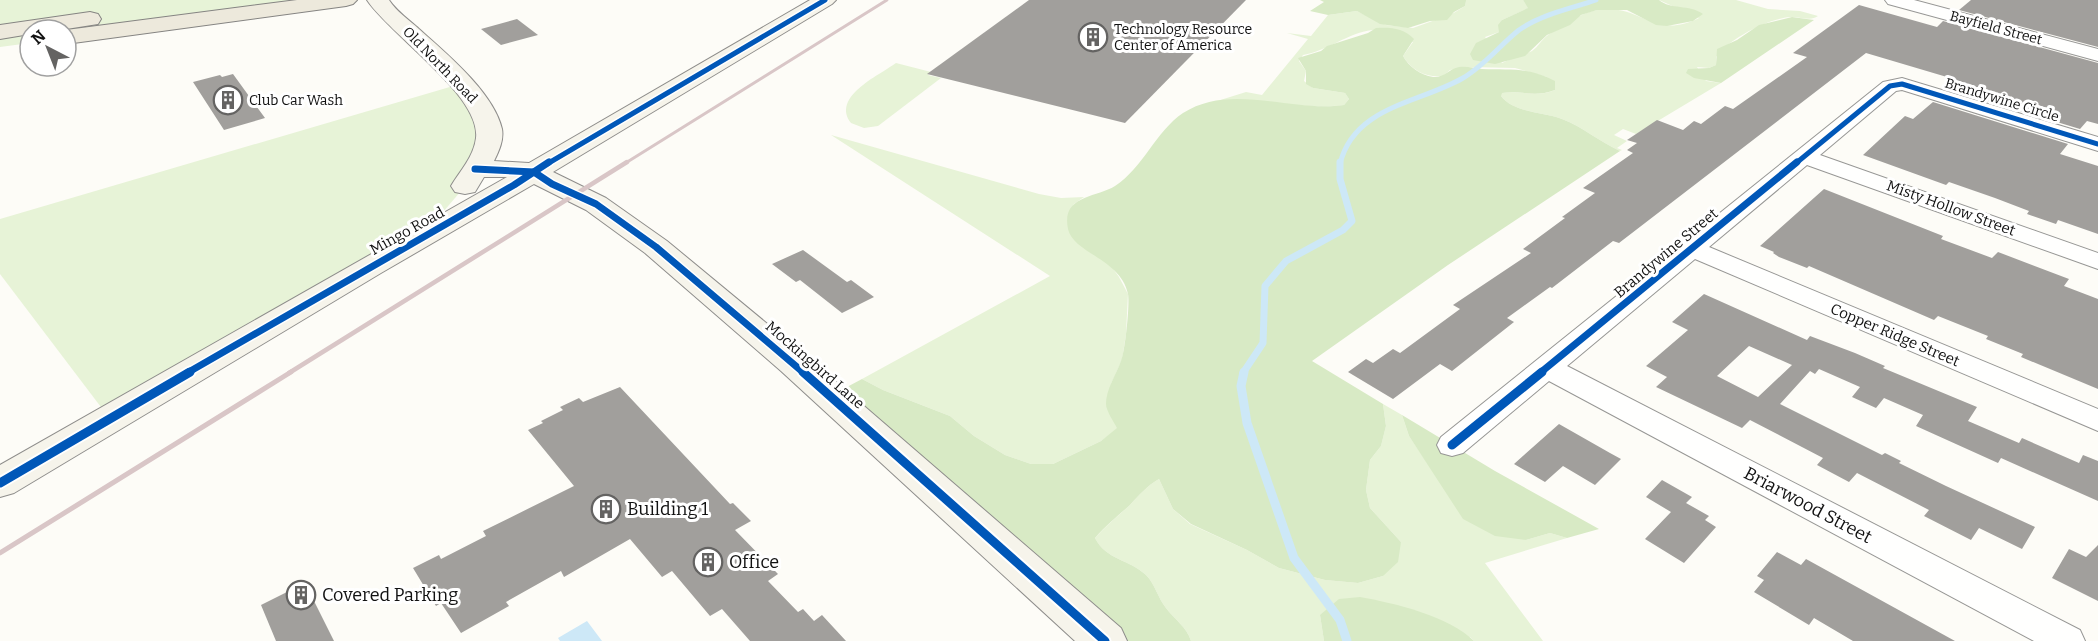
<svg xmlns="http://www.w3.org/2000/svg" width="2098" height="641" font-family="Bitter,serif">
  <rect width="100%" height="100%" fill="#fdfcf7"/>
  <g fill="#e7f3d7">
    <path d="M0,0H346L66,30H30V43L0,47Z"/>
    <path d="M1466,0H1523L1529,8L1502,20L1499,32L1485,37L1502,63C1512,58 1522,56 1532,51C1538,47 1542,39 1548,35C1562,25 1581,13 1597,10C1641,3 1653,41 1699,18L1659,0H1736L1768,9L1800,11L1818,16C1810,22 1800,16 1790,17C1767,19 1729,39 1716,57V65L1709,68L1697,67L1706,81L1721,83L1636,134L1623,129L1614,135L1627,141L1617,148L1622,150L1620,151C1600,142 1583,127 1562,119C1544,112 1514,113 1501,96V93C1521,90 1536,98 1555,90L1547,77L1515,68L1469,67L1450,70L1443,76C1427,78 1412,71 1403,56L1413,42C1404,40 1380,29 1372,30C1348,33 1327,51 1303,55L1299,61L1306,71L1304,81L1313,88L1345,93L1349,99L1344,105C1300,111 1258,96 1214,102L1246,92L1262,95L1308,39L1287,33L1311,36L1328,15L1357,11L1386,25L1413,28L1452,14L1465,6Z"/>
    <path d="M896,63L931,72L928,75L941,78L878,126L864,128L851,123C831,97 878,76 896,63Z"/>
    <path d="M460,84L487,119L461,191L437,219L110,419L0,274V219Z"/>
    <path d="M831,135L1039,194L1061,198L1084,197L1074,204L1068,216L1090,252L1109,263L1119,277L1128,294L1126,334L1122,360L1111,384L1118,429L1101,441L1053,464H1031L1005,455L974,436L950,416L883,390L862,379L1050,276Z"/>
    <path d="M1383,404L1402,415L1409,436L1428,464L1526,540L1550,533L1567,538L1485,563L1543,641H1474L1470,637L1320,615L1324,641H1191C1187,627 1174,619 1166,608C1158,598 1155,584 1146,575C1129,559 1106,560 1095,538C1106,526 1118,516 1130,505C1139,495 1147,486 1159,479L1173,509L1190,524L1247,550L1279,568L1325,580L1358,583L1383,576L1401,542L1370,508L1366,490L1370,460L1381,446L1386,426Z"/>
  </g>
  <g fill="#d8eac5">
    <path d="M1320,0H1466V1L1465,6L1454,12L1447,20L1430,21L1408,28L1380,24L1357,11L1328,15L1310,11L1324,2Z"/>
    <path d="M1523,0H1659C1671,10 1689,4 1703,14L1693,21L1667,26L1656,25L1627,10H1597L1581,15L1570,25L1547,35L1525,56L1495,64L1473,60L1470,54L1476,43L1499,32L1498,25L1502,20L1528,8Z"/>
    <path d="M1792,17L1814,20L1721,83L1694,78L1686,73L1688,69L1709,68L1716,65L1717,49L1737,40L1759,25Z"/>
    <path d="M1376,28C1390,27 1404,28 1414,39L1403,56C1409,67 1421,75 1433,77C1444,78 1449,69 1459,67C1467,66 1474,68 1482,69C1510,70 1529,67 1555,81V90C1534,98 1522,90 1502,93L1501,96C1514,113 1544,112 1562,119C1583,127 1600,142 1620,151L1448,265L1312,361L1383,404L1386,426L1381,446L1370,460L1366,490L1370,508L1401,542L1398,562L1383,576L1358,583L1325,580L1279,568L1247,550L1191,524L1173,509L1159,479C1147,486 1139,495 1130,505C1118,516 1106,525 1095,538C1106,560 1129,559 1146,575C1155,584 1158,598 1166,608C1174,619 1187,627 1191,641H1105L830,396L862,379L883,390L950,416L974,436L1005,455L1031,464H1053L1101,441L1117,428C1114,422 1106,411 1106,404C1106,389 1116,375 1121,361C1125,351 1130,304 1128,294C1121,259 1073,253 1068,229C1061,195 1096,198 1115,186C1143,168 1156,131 1183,113C1231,82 1292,113 1344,105L1349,99L1345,93L1313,88L1306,84V71L1298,58L1321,51L1327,46L1368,33Z"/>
    <path d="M1402,415L1495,471L1599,529L1567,538L1550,533L1526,540L1495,536L1463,519L1409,436Z"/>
    <path d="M1360,597C1394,603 1449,616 1474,641H1324L1320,615L1339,599Z"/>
  </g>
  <path fill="#cde8f7" d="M587,621L602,641H560L558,638Z"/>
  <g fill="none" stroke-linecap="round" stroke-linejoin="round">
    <path stroke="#cde8f7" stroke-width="5" d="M1340,164C1354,106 1420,103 1463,78C1485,65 1500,45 1519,30C1542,14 1570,9 1596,0"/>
    <path stroke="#cde8f7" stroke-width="7" d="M1243,373L1263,343L1265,286L1286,261L1343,230L1352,221L1340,179V162"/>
    <path stroke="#cde8f7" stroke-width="9" d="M1244,372L1241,386L1247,423L1294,558L1340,620L1347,641"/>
  </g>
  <g fill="#a19f9c" fill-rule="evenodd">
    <path d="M1029,0H1246L1125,123L927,74Z"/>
    <path d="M1971,0H2098V47L1959,10Z"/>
    <path d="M1859,5L1937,27L1943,21L2098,63V124L2087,121L2080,129L1947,89L1957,80L1866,53L1619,243L1613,241L1552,288L1550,287L1507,318L1514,322L1452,371L1440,364L1393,399L1348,372L1366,359L1373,363L1393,349L1400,353L1460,309L1453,305L1531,253L1523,249L1565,218L1562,217L1595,193L1583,188L1633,153L1627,150L1637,143L1627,140L1657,120L1683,130L1694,121L1701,124L1725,106L1733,109L1807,57L1793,53Z"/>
    <path d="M517,19L538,35L501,45L481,29Z"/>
    <path d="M233,74L265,118L224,130L193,82L220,75L222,77Z"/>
    <path d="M1933,102L2068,144L2060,154L2098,166V234L2058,220L2056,224L2027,214L2029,211L1995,198L1949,182L1946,185L1863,155L1905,116L1913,119Z"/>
    <path d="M1824,189L1943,236L1941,239L1992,258L1998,252L2069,279L2064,286L2098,299V389L2021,357L2023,354L1986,339L1988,336L1938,316L1934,320L1809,266L1807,268L1779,257L1773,253L1774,252L1760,246Z"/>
    <path d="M803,250L847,282L851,280L874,297L842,313L800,280L796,282L772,264Z"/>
    <path d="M1704,294L1807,340L1810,336L1855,353L1885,366L1883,368L1977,407L1968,421L2019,443L2022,438L2079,463L2083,455L2098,461V501L2001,458L1998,463L1916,426L1923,415L1884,398L1876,408L1852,397L1860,387L1819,369L1815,374L1810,371L1780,404L1882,455L1885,453L1901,461L1899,463L1946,486L2035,527L2022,549L1979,528L1971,540L1924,516L1929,510L1857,473L1849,482L1817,465L1823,458L1750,420L1742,428L1656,387L1667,377L1646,366L1688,330L1672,322ZM1749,346L1792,365L1758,397L1717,376Z"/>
    <path d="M620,387L730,504L733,503L751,521L735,530L778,574L768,581L798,612L803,609L814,621L822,615L846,641H750L722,609L710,616L672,571L662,577L630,539L564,577L561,571L506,602L509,606L461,633L441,603L436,606L413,568L439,555L441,559L486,536L483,531L574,486L528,430L543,423L541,421L563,410L560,407L579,398L583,402Z"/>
    <path d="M1559,424L1610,453L1621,459L1595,485L1563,466L1545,482L1514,464Z"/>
    <path d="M1662,480L1692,497L1686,503L1709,516L1705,520L1716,527L1684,563L1645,539L1671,512L1646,497Z"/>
    <path d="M2098,545V601L2052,578L2069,549L2086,557Z"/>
    <path d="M1777,552L1801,565L1806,559L1955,641H1853L1814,618L1809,625L1754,592L1764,580L1757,576Z"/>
    <path d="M305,583L334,641H276L261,605Z"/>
  </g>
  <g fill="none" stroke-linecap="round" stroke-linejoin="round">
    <g stroke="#979795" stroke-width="2">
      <g id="street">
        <path d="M1885,0H1914L2098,49V61L1888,4Z"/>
        <path d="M1902,78L2098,137V151L1902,90L1896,91L1820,155L2098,253V269L1807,165L1709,247L2098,409V431L1695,259L1567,366L2080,630L2085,641H2034L1549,381L1463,453L1452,456L1441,453L1437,445L1441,437L1883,82Z"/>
      </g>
    </g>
    <g stroke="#8e8d8b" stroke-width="2">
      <path id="secondary" d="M367,0H389C396,11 409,20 419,29C446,53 494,93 502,129C504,140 499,151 494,161L529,163L810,0H836L832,4L553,172L606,198L667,241L805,355L1121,628L1127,641H1075L781,371L645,253L586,210L534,184L381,273L14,493L0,497V465L507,177H484L475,192L465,194L455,192L451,186C460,171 474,156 476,138C481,95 390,35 367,0Z"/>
    </g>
    <g stroke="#858482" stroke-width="2">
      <g id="primary">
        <path d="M297,0H357L353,4L346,6L66,44V30Z"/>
        <path d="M90,12L98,14L101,19L98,24L60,30H30V34L0,39V25Z"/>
      </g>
    </g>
    <use href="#street" fill="#fffffe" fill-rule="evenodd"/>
    <use href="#secondary" fill="#f6f4eb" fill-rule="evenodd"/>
    <use href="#primary" fill="#ede9dc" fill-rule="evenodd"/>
    <path stroke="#d9c6c7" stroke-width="3" d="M624,164L887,0"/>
    <path stroke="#d9c6c7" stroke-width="4.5" d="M289,373L627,162"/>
    <path stroke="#d9c6c7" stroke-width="5" d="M0,553L291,372"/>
    <g stroke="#fff" stroke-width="8">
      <g id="cycleway-far2">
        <path d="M547,164L825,0"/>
        <path d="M1795,164L1890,86L1902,84L2098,144"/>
      </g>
    </g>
    <g stroke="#fff" stroke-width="10">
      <g id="cycleway-far1">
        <path d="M475,169L534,172L552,184L596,204L656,247L804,373"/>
        <path d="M187,373L514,185L549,162"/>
        <path d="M1540,373L1797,162"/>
      </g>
    </g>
    <g stroke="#fff" stroke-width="13">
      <g id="cycleway">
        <path d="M803,372L1105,641"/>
        <path d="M1452,445L1542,372"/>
        <path d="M0,483L190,372"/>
      </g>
    </g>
    <use href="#cycleway-far2" stroke="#0057b8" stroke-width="5"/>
    <use href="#cycleway-far1" stroke="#0057b8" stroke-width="7"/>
    <use href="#cycleway" stroke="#0057b8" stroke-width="9"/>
  </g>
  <defs>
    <g id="building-ring" transform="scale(1.5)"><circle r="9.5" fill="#fff" stroke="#646362" stroke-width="1.5"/><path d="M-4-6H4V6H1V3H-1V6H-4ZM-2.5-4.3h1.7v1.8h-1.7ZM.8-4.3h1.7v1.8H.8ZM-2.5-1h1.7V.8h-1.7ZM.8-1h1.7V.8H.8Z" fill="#646362"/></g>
  </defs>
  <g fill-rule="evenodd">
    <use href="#building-ring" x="1093" y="37"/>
    <use href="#building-ring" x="228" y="100"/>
    <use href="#building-ring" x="606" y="509"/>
    <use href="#building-ring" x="708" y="562"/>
    <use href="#building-ring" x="301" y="595"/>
  </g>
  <g text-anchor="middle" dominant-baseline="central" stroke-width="6" stroke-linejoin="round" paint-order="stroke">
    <g font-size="14" fill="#111" stroke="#fff">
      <text transform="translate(1996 28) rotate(15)">Bayfield Street</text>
      <text transform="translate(440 65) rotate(46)">Old North Road</text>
      <text transform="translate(2002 100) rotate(17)">Brandywine Circle</text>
    </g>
    <g font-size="14" fill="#111" stroke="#fff" text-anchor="start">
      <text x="1114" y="29">Technology Resource<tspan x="1114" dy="16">Center of America</tspan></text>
      <text x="249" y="100">Club Car Wash</text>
    </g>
    <g font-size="15" fill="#111" stroke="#fff">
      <text transform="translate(1951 208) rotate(20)">Misty Hollow Street</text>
      <text transform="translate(407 231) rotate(-29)">Mingo Road</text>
      <text transform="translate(1666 253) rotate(-40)">Brandywine Street</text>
      <text transform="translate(1895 335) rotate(23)">Copper Ridge Street</text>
      <text transform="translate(815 365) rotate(41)">Mockingbird Lane</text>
    </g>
    <g font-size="18" fill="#111" stroke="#fff">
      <text transform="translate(1808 505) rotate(28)">Briarwood Street</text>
    </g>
    <g font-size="18" fill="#111" stroke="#fff" text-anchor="start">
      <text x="627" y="509">Building 1</text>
      <text x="729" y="562">Office</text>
      <text x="322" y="595">Covered Parking</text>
    </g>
  </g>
  <g transform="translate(48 48) rotate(318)"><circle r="28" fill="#ffffff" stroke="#a0a0a0" stroke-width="1.5"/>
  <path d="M0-4.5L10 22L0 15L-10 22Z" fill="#646362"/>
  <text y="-9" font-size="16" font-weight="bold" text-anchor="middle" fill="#111111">N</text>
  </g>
</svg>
